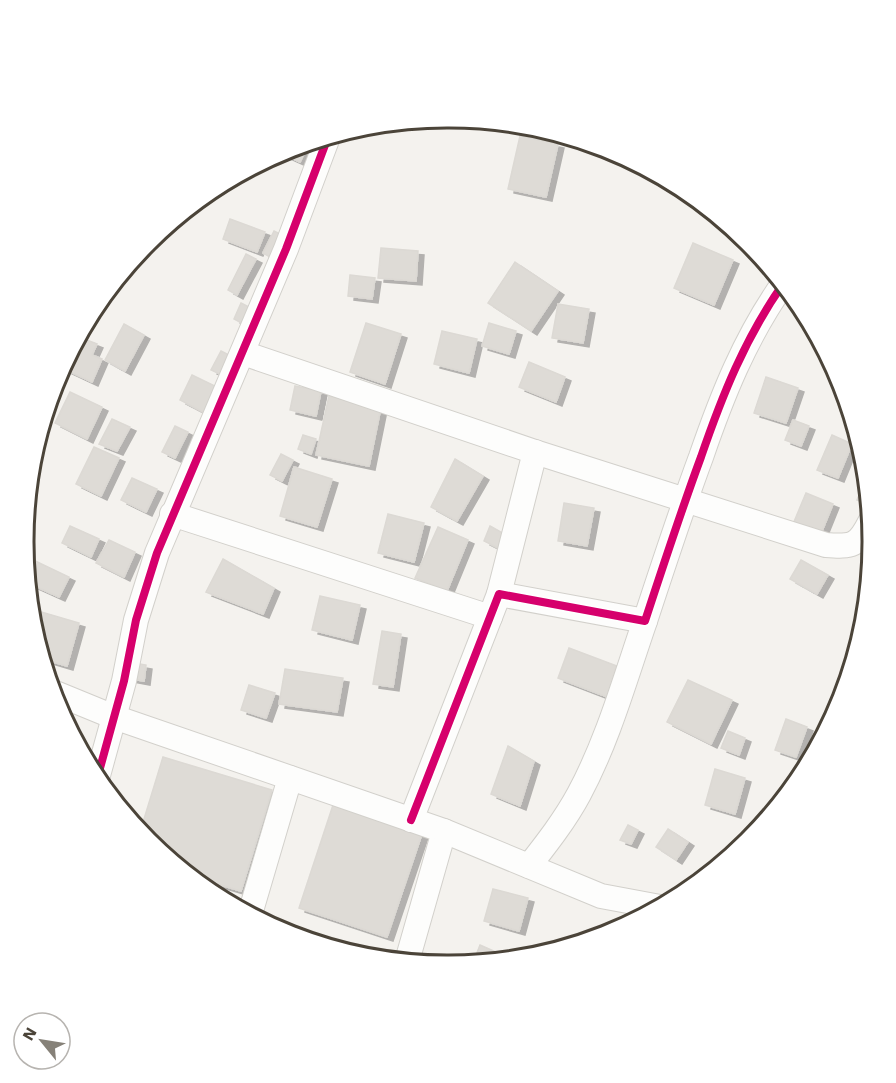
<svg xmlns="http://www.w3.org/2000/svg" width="896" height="1083" font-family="'Work Sans',sans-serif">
  <defs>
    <filter id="shadow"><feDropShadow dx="6" dy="4" stdDeviation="0" flood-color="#0004"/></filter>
  </defs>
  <rect width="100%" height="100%" fill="#f4f2ee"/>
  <g fill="#dedbd6" stroke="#dcd9d4" stroke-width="1.5" filter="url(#shadow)">
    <path d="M520,136L558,144L546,197L508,189Z"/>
    <path d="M309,143L300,162L280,153L286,150Z"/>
    <path d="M230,219L265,232L257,252L223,239Z"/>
    <path d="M274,231L286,237L275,260L263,253Z"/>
    <path d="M693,243L733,260L714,305L674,288Z"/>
    <path d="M381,248L418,251L416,281L378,278Z"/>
    <path d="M246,254L256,259L237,295L228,290Z"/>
    <path d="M515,262L558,291L531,331L488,303Z"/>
    <path d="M350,275L375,278L372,299L348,296Z"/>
    <path d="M241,303L253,309L245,325L234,319Z"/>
    <path d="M558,304L589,309L583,343L552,338Z"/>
    <path d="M808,320L818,338L803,330Z"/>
    <path d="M366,323L401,334L385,384L350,372Z"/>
    <path d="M489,323L516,331L509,354L482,346Z"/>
    <path d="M124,324L144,335L125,371L105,360Z"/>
    <path d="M442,331L477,339L469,373L434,364Z"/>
    <path d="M79,337L97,344L92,355L102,359L92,382L62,368Z"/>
    <path d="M221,351L233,357L224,376L211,370Z"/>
    <path d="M529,362L565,377L556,402L519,387Z"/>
    <path d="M192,375L217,387L205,413L180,400Z"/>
    <path d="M766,377L798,388L786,423L754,413Z"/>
    <path d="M295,386L321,391L316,416L290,410Z"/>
    <path d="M70,392L102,407L87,439L55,423Z"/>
    <path d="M329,396L381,407L369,466L316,455Z"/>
    <path d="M112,419L130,427L117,451L99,444Z"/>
    <path d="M793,420L809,426L801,446L785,440Z"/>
    <path d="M175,426L188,432L175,458L162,452Z"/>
    <path d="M303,435L316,439L311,454L298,449Z"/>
    <path d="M832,435L852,444L838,478L817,470Z"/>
    <path d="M94,447L119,458L101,496L76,484Z"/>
    <path d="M281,454L293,460L282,481L270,475Z"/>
    <path d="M863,456L864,459L866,477L856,473Z"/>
    <path d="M455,459L483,476L457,521L431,507Z"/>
    <path d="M294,467L332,479L317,527L280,516Z"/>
    <path d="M132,478L157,489L146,512L121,500Z"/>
    <path d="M864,482H866L868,504L857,500Z"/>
    <path d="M806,493L833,504L820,536L793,524Z"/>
    <path d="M564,503L594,508L587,546L558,541Z"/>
    <path d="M388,514L424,523L414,562L378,553Z"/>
    <path d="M70,526L99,539L91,557L62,543Z"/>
    <path d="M490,526L508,536L502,550L484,541Z"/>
    <path d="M438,527L468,540L447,591L415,578Z"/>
    <path d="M109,540L135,552L124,577L96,563Z"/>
    <path d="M31,559L69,577L59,597L28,583L27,568Z"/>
    <path d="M223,559L274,588L263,614L206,592Z"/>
    <path d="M801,560L828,575L817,594L790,579Z"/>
    <path d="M320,596L360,605L352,640L312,630Z"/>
    <path d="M31,609L79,623L67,666L43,659L32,624Z"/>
    <path d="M382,631L401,634L393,687L373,684Z"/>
    <path d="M569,648L622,668L610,698L558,678Z"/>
    <path d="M118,660L146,665L144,681L116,676Z"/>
    <path d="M285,669L343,678L337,712L279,704Z"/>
    <path d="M688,680L732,700L711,744L667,722Z"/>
    <path d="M249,685L275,693L266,718L241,710Z"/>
    <path d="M786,719L807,727L796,757L775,750Z"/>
    <path d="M728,731L745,738L739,755L721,748Z"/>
    <path d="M508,746L534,761L520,806L491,794Z"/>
    <path d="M163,757L272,790L241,891L190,876L148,841L140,832Z"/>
    <path d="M715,769L745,778L735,814L705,805Z"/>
    <path d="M335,799L424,828L387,937L299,908Z"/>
    <path d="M628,825L638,830L631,844L620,840Z"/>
    <path d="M668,829L688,842L676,860L656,847Z"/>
    <path d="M493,889L528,898L519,931L484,921Z"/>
    <path d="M480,945L498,953L495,961L473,963Z"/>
  </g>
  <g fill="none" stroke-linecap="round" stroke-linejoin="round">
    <g stroke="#d2d0cb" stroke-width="26">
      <g id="minor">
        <path d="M243,353L535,452L826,545C852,547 858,546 870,522"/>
        <path d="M172,514L490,617"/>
        <path d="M499,594L535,452"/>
        <path d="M53,692L114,717L444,831L407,961"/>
        <path d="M97,779L124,681L136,620L157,553L286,249L328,137"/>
        <path d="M411,820L499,594L645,621C663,566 681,511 701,457C722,396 745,338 783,284"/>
        <path d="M444,831L601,896L660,907"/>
        <path d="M529,866C547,843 565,820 579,794C608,740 625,679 645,621"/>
        <path d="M250,914L290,778"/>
      </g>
    </g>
    <use href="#minor" stroke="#fdfdfc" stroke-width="24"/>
    <g stroke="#fff" stroke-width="11">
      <g id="cycleway">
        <path d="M97,779L124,681L136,620L157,553L286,249L328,137"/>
        <path d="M411,820L499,594L645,621C663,566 681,511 701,457C722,396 745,338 783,284"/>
      </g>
    </g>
    <use href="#cycleway" stroke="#d6006c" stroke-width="8"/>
  </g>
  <path d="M0 0H896V1083H0ZM447 128H449A413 413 0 0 1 862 541V542A413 413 0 0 1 449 955H447A413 413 0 0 1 34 542V541A413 413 0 0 1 447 128Z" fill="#fff" fill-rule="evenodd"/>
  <path fill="none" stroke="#4b4439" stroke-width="3" d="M447 128H449A413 413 0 0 1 862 541V542A413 413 0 0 1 449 955H447A413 413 0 0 1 34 542V541A413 413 0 0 1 447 128Z"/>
  <g transform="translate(42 1041) rotate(300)"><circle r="28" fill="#ffffff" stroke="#b7b4b0" stroke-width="1.5"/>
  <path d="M0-4.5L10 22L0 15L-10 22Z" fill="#868178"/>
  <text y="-9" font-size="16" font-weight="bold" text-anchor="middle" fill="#4b4439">N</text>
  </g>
</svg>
